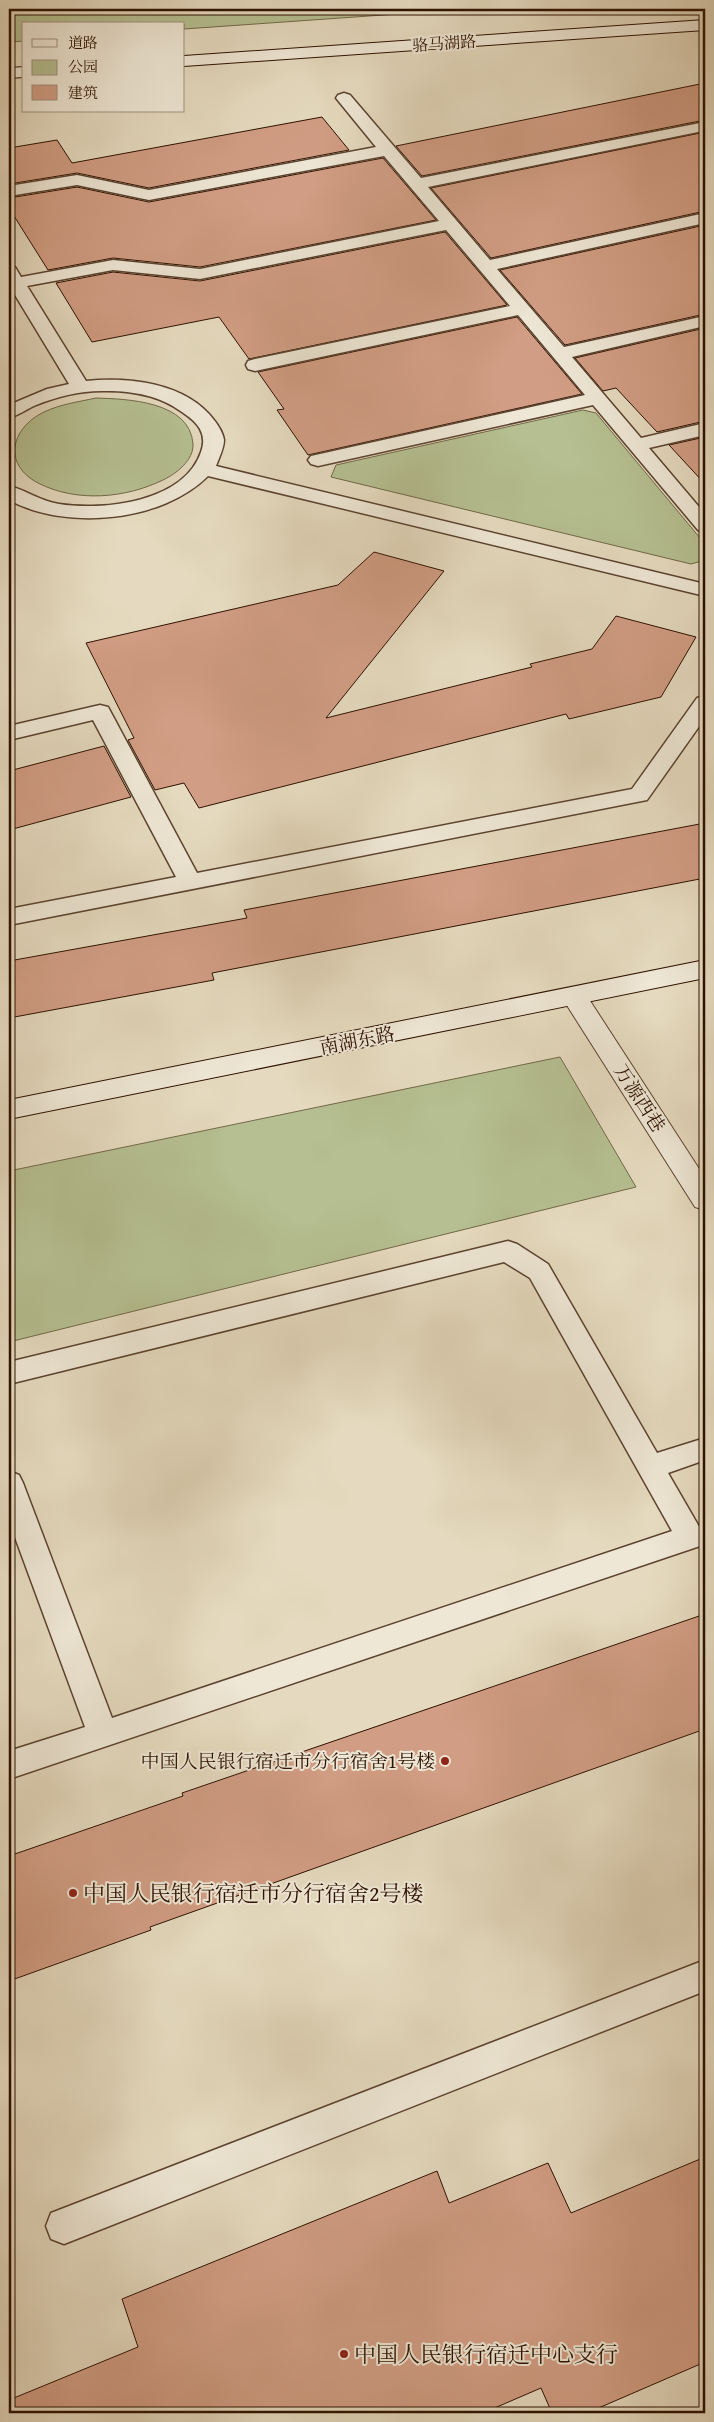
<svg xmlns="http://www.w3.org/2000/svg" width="714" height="2422" font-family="'Gentium Book Plus','Noto Serif SC',serif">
  <rect width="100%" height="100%" fill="#e5dabf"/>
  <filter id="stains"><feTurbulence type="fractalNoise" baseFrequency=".004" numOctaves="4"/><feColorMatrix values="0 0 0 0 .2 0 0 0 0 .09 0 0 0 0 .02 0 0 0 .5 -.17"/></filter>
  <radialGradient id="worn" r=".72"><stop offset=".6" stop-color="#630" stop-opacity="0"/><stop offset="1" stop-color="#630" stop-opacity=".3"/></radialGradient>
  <g fill="#b5bf91" stroke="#726848">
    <path d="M9,9H469L184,29V24H24V41L9,42Z"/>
    <path d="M96,398C127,399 190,401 193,444C194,460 176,474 163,480C126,498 77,503 38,483C2,464 11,428 44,412C61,404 78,402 96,398Z"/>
    <path d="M583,410L596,413L705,544V560L691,564L331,477L336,465Z"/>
    <path d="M560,1057L636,1187L9,1342V1171Z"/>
  </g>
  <g fill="#d19d84" stroke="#2e1100">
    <path d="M705,83V120L422,176L396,146Z"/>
    <path d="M322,117L349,150L149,188L77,173L9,184V148L57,140L72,163Z"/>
    <path d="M705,132V211L491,258L431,188Z"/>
    <path d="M383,158L436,220L200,267L113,258L48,270L9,208V198L77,187L149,202Z"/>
    <path d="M705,225V314L565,345L500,270Z"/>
    <path d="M445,232L507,305L249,359L219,317L92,342L56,283L113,272L200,281Z"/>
    <path d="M517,317L582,394L308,455L277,410L284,409L258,372Z"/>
    <path d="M705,328V421L657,432L616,388L603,391L575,358Z"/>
    <path d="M705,437V484L669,445Z"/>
    <path d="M374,552L444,571L326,718L532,667L530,664L592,649L616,616L696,637L661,697L569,719L566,714L199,808L184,783L155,790L128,740L134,738L86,643L338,585Z"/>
    <path d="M104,746L131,797L9,830V771Z"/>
    <path d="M705,823V878L212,973L214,980L9,1018V961L247,918L244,910Z"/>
    <path d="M705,1614V1729L150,1927L151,1930L9,1981V1856L183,1796L182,1793Z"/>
    <path d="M705,2157V2362L587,2413H552L541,2388L483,2413H9V2400L138,2347L122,2299L437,2171L449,2203L548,2163L571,2213Z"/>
  </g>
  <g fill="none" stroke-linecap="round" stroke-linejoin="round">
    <g stroke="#5c4330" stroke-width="3">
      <g id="lane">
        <path d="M344,93L350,95L421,178L705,122V130L703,131L428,187L490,260L705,213V223L497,269L564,347L705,316V326L572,357L641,438L705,423V435L649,448L705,514V532L698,530L593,405L318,466L311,464L308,460L311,456L585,395L518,315L255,371L248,369L246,365L248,361L255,359L510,306L446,230L200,279L113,270L27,286L86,381C128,377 185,382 214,420C218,425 223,433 224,440C224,448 219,458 216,466L705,584V596L208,476C162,522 66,531 9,500V486C26,490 40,501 59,504C104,511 184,502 201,452C208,433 197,422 182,412C160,396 134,391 107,391C83,390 58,396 36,405C27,409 19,415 9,418V405L47,389L69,384L9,285V266L15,267L21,277L113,260L200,269L439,221L384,156L149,200L77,185L9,196V186L77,175L149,190L376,147L336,98L338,95Z"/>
        <path d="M705,696V718L647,800L9,925V909L176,877L93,720L9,740V726L100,705L108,707L197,873L632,789L697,698Z"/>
        <path d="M508,1241L517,1244L548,1264L657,1453L705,1438V1460L668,1473L705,1537L700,1546L9,1779V1751L85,1727L9,1521V1471L19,1475L23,1483L112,1718L672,1531L530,1278L504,1262L9,1384V1362Z"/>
        <path d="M705,1960V1991L64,2244L51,2239L46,2226L51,2213Z"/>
      </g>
    </g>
    <g stroke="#5c4330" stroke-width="2">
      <path id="street" d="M574,987L583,990L705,1178V1210L695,1207L561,996L565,990Z"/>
    </g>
    <g stroke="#2e1100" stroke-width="2">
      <g id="secondary">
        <path d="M705,20V30L184,66V56Z"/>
        <path d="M24,67V77L9,78V68Z"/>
        <path d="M705,960V978L9,1119V1100Z"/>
      </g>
    </g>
    <use href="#lane" fill="#eee7d5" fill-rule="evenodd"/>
    <use href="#street" fill="#eee7d5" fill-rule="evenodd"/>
    <use href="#secondary" fill="#eee7d5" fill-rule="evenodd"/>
  </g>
  <g fill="#8f2418" stroke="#eee7d5" stroke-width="2">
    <circle cx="445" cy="1761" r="5"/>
    <circle cx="73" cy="1893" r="5"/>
    <circle cx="344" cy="2354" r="5"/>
  </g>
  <g text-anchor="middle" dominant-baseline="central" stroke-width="4" stroke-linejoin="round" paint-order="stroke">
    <g font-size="16" fill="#2e1100" stroke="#eee7d5">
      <text transform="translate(444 43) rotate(-4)">骆马湖路</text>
    </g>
    <g font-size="19" fill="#2e1100" stroke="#eee7d5">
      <text transform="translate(357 1040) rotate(-11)">南湖东路</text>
      <text transform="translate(640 1098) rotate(57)">万源西巷</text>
    </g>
    <g font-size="19" fill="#2e1100" stroke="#eee7d5" text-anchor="end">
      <text x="435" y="1761">中国人民银行宿迁市分行宿舍1号楼</text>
    </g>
    <g font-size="22" fill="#2e1100" stroke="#eee7d5" text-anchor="start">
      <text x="83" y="1893">中国人民银行宿迁市分行宿舍2号楼</text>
      <text x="354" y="2354">中国人民银行宿迁中心支行</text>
    </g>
  </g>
  <rect width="714" height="2422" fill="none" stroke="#e5dabf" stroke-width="30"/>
  <rect x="10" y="10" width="694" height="2402" fill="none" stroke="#2e1100" stroke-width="2.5"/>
  <rect x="15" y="15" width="684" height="2392" fill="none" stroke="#2e1100"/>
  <rect x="22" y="22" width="162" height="90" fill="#eee7d5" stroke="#a19180"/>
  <rect x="32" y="39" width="25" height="8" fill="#eee7d5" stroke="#a19180"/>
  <text x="68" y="48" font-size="15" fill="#2e1100">道路</text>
  <rect x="32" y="60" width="25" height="15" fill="#b5bf91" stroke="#a19180"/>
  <text x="68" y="72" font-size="15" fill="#2e1100">公园</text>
  <rect x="32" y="85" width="25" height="15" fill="#d19d84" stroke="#a19180"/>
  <text x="68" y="98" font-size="15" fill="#2e1100">建筑</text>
  <rect width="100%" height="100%" filter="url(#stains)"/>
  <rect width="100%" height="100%" fill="url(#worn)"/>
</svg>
